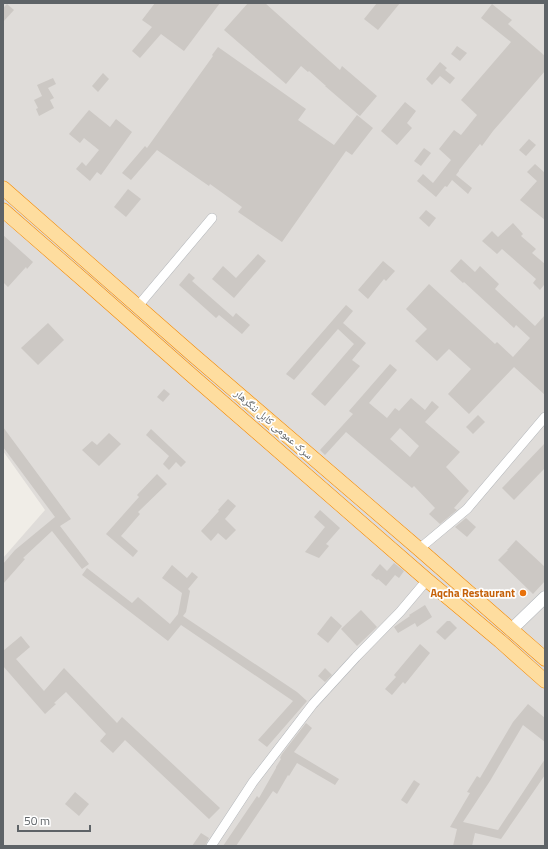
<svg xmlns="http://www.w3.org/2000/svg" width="548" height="849" font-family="'Titillium Web','Noto Naskh Arabic',sans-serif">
  <rect width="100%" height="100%" fill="#f0ede7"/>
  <path fill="#dfdcd9" d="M3,3H545V846H3V558L45,510L3,451Z"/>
  <g fill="#ccc8c4" fill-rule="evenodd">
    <path d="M155,3H220L184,51L161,34L140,58L132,51L152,27L142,20Z"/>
    <path d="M248,3H265L340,70L342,66L377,96L360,116L325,86H326L309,71L308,72L301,66L286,84L224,30Z"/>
    <path d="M377,3H400L378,30L364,19Z"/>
    <path d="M7,4L14,10L3,22V8Z"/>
    <path d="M492,4L512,20L508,24L545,56V71L493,131L482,146L480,144L459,170V171L456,175L472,188L468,194L452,180L447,187L445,186L436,197L417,181L423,174L433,183L451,160L439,149L454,130L461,135L477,115L461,100L511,42L481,18Z"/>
    <path d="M457,46L467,53L460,61L451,54Z"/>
    <path d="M218,47L306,109L298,120L334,145L357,115L373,128L352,155L346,151L282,242L238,212L242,207L210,184L209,186L157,150L131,180L122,173L145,146L147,148L213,56L212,55Z"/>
    <path d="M440,62L447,68L445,70L455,78L450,84L440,76L432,85L426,79Z"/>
    <path d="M103,73L109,79L98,92L92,86Z"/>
    <path d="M53,78L56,84L48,88L54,98L50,100L54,108L39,116L36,109L38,108L34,100L42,96L37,85Z"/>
    <path d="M405,102L416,111L407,123L412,128L397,145L381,131Z"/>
    <path d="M89,110L110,127L116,119L132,132L101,175L97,172L90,181L76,169L82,162L86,166L99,150L84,138L80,143L69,134Z"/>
    <path d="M529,139L536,145L526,156L519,150Z"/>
    <path d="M424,148L431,153L421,166L414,161Z"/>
    <path d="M535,164L545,173V220L520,200L537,181L527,172Z"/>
    <path d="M128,189L141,199L126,217L114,207Z"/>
    <path d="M426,210L436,218L429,227L419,218Z"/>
    <path d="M513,223L523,234L521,236L536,249L532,253L545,264V286L544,285L540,290L533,283L536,279L502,249L497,254L482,241L492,231L498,237Z"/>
    <path d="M3,235L33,262L27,269L26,267L8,287L3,282Z"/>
    <path d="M258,254L266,261L234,298L212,279L223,266L236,278Z"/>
    <path d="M461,259L475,272L480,266L499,284L495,289L535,326L545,315V395L514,367L469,414L448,394L471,369L449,349L437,361L415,341L427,329L406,309L429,284L495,344L497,342L513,357L530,338L516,325L514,328L464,282L463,283L450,271Z"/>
    <path d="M383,261L395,271L386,281L384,279L368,299L358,290Z"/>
    <path d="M189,273L195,278L192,281L233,317L236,313L250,325L242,334L219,315L216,318L179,285Z"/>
    <path d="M346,305L353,311L343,323L366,343L352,360L360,366L325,406L311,394L354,344L338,329L294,380L286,374Z"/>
    <path d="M48,323L64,340L38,365L21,348Z"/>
    <path d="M390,364L397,370L369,403L387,418L395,408L399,411L411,398L425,410L432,401L439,407L425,422L460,452L446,467L469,491L454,508L457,510L440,524L429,514L435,508L414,486L412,488L346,432L325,455L320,450L353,414L349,411ZM400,428L419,446L410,457L390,439Z"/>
    <path d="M164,389L170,394L163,402L157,397Z"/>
    <path d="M478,415L485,422L473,434L466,427Z"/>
    <path d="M3,427L71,519L60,526L89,564L82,569L52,531L23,558L25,559L3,584V564L15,550L55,517L3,447Z"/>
    <path d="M151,429L186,462L181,467L176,462L169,470L163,464L169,456L146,435Z"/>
    <path d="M109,433L121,444L99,466L82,450L92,441L97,445Z"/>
    <path d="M545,443V468L514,500L502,488Z"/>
    <path d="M157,474L167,484L138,512L140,514L121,536L138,551L133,557L106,534L139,497L137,495Z"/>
    <path d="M228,499L236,506L225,519L236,530L226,540L218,533L211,541L201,531L219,511L218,510Z"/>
    <path d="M320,510L340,528L326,544L329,546L319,558L305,552L325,527L314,517Z"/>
    <path d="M466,518L476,527L467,537L455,527Z"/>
    <path d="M516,540L545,567V581L533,594L498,560L508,550H507Z"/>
    <path d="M394,563L404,571L399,578L395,575L386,586L378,579L377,580L371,575L380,564L387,571Z"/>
    <path d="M172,565L187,578L192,572L198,577L188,589L190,591L186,612L183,616L297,692L307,701L267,747L258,740L293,701L181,625L168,641L82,575L87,568L132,603L138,597L170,624L178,614L182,593L162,578Z"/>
    <path d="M425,605L432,617L417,627L415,623L398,633L394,627L410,616L409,615Z"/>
    <path d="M361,610L377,627L357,646L341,629Z"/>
    <path d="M331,616L342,626L328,643L317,634Z"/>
    <path d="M447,621H450L457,628L445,640L436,632Z"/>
    <path d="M21,636L30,647L16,659L44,691L64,668L117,723L122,717L220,808L209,819L125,740L113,753L100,741L106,734L66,692L54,703L56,704L45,714L3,666V651Z"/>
    <path d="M420,644L430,653L405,684L403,682L392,695L385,689L396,677L394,675Z"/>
    <path d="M325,668L332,675L325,682L318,676Z"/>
    <path d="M528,704L545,718V742L523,725L490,781L463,822L498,830L545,759V775L501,839L475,833L472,846H453L457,829L450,827L470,793L467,792L477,776L480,778L513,722Z"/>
    <path d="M306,723L312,728L294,752L339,779L335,785L297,763L289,776L288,775L277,794L273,791L236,846H223L257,796L259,798L276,768V767L281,759L280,758L282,754Z"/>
    <path d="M414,780L420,784L407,804L401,800Z"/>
    <path d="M75,792L89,804L79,816L65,804Z"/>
    <path d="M201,833L209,838L205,846H192Z"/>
  </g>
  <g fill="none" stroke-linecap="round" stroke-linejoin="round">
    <g stroke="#b2b5b9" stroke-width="10">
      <g id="minor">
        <path d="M138,306L212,218"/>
        <path d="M419,549L467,509L545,417"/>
        <path d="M211,846L253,782L313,704L356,657L400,612L427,580"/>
      </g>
    </g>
    <g stroke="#b3b7bb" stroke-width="13">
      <path id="secondary" d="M511,630L545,597"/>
    </g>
    <g stroke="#f58901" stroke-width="15">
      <g id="trunk">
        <path d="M3,188L192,354L419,549L545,659"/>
        <path d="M3,210L88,284L189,373L427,580L500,641L545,681"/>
      </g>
    </g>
    <use href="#minor" stroke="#fff" stroke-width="9"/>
    <use href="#secondary" stroke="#fff" stroke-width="12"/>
    <use href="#trunk" stroke="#fedd9f" stroke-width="14"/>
  </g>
  <circle fill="#e8710a" stroke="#fff" stroke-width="1.5" cx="523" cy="593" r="4"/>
  <g text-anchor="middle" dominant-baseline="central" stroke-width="3.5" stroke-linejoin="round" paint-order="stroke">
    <g font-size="11" fill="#5e6367" stroke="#fff">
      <text transform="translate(274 424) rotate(41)">سرک عمومی کابل ننگرهار</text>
    </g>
    <g font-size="11" font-weight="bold" fill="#c56008" stroke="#fff" text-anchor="end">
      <text x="515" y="593">Aqcha Restaurant</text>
    </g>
  </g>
  <rect width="548" height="849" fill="none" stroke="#5e6367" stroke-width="8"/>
  <path d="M18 825v6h72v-6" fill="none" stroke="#5e6367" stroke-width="2"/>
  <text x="24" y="825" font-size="12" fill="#5e6367" stroke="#ffffff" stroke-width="3" paint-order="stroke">50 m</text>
</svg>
